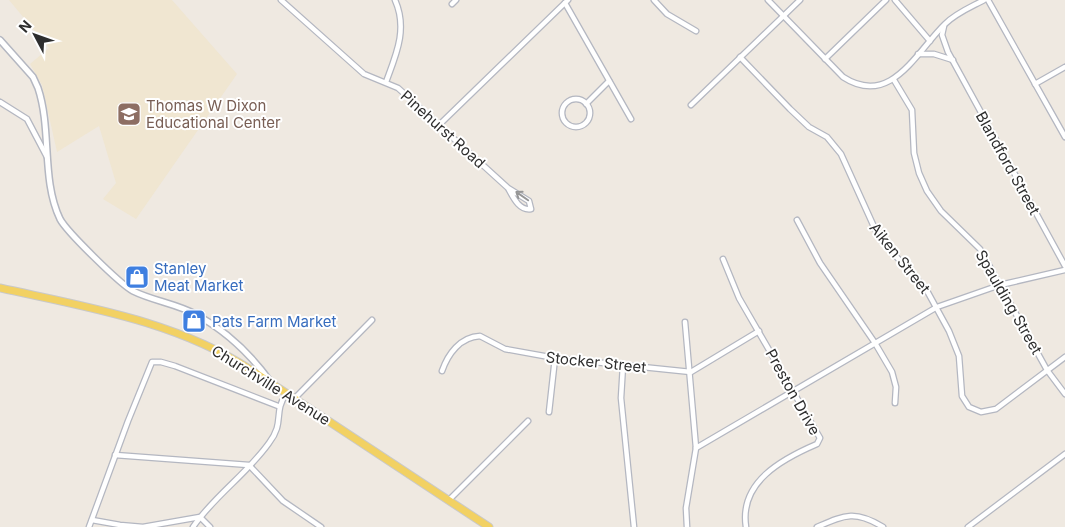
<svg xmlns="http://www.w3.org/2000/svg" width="1065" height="527" font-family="Inter,sans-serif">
  <rect width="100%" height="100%" fill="#efe9e1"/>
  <path fill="#f0e6d1" d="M9,0H172L237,74L136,219L103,199L116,183L99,126L57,152L42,85L30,64L49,48Z"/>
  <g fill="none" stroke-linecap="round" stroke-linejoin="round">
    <g stroke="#b4b7c1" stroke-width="7">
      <g id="minor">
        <path d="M281,0L364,74L398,88L508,188L529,201L531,209C519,211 513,197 508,188"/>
        <path d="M654,0L667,14L696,31"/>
        <path d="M768,0L843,77C891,108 916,52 945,24C956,13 971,7 984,0"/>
        <path d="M895,0L930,41"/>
        <path d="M988,0L1065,137"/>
        <path d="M565,3L631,119"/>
        <path d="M452,4L456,0"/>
        <path d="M944,26L942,35L948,52L1065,266"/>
        <path d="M918,54H934L953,60"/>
        <path d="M740,57L790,109L809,127L827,137L841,154L875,229L892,252L926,289L949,331L959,356L962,396L969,407L981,412L996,409L1065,357"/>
        <path d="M825,59L886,0"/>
        <path d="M894,80L912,110L914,153L919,173L927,191L941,211L980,249L1047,370L1065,394"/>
        <path d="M386,82C396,55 408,29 395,0"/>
        <path d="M1035,84L1065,67"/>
        <circle cx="576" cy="113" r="14"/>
        <path d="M0,102L27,119L47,157"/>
        <path d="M586,104L609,81"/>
        <path d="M691,105L800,0"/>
        <path d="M439,125L568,0"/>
        <path d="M797,220L820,263L875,343L892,372L896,387L895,403"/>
        <path d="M723,259L739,298L820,438L817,444C782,459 739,482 746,527"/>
        <path d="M685,322L696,448L686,508L687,527"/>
        <path d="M623,365L621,398L634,527"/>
        <path d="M442,371C448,354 460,337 480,336L505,349L555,358L691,372L759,331"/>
        <path d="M294,399L372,320"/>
        <path d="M549,412L555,358"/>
        <path d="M696,448L937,307L1000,285L1065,270"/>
        <path d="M115,455L249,465L283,501L321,527"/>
        <path d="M449,500L528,421"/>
        <path d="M92,520L120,525L143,527L200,517L210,527"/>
        <path d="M89,527L128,421L152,362H161L175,366L278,406"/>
        <path d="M193,527C214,496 247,474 269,443C285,422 273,413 286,394"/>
        <path d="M817,527C845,515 855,510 883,527"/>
        <path d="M968,527L1065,454"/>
      </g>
    </g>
    <g stroke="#b4b7c1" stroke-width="8">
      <path id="tertiary" d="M0,40L33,77L38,88C52,130 41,179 60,219C67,232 120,284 133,291C153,301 178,304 197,315C226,331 251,355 270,381"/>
    </g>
    <g stroke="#c9c9c9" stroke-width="9">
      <path id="primary" d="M0,288C86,307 176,321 251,370L489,527"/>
    </g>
    <use href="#minor" stroke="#fff" stroke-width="4.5"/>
    <use href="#tertiary" stroke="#fff" stroke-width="5"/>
    <use href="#primary" stroke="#f2d163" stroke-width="7"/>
  </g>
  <defs><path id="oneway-shaft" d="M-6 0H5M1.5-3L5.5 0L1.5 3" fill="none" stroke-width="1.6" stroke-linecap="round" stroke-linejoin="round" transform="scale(1.25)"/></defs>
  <use stroke="#969696" href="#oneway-shaft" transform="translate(522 196) rotate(-145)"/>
  <defs>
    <g id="school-square" transform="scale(1.25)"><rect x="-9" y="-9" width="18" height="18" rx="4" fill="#8d6e63" stroke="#fff"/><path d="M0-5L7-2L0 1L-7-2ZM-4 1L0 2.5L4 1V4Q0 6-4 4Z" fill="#fff"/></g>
    <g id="shop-square" transform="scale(1.25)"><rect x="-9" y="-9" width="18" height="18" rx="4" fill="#3f7fe0" stroke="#fff"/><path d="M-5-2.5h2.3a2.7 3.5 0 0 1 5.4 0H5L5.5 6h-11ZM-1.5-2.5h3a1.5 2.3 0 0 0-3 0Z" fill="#fff"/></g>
  </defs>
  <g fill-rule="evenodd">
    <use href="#school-square" x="129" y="114"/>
    <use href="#shop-square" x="137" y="277"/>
    <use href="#shop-square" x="194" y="321"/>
  </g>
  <g text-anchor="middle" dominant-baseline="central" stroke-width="4" stroke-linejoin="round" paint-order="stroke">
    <g font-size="15" fill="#785e54" stroke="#fff" text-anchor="start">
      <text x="146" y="105">Thomas W Dixon<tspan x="146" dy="17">Educational Center</tspan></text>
    </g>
    <g font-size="15" fill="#2e2e2e" stroke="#fff">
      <text transform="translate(443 129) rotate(42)">Pinehurst Road</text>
      <text transform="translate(1008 163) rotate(61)">Blandford Street</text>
      <text transform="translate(900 258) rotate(51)">Aiken Street</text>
      <text transform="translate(1009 302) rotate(60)">Spaulding Street</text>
      <text transform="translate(596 362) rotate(6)">Stocker Street</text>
      <text transform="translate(271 385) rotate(32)">Churchville Avenue</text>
      <text transform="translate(793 392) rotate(61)">Preston Drive</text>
    </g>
    <g font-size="15" fill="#366cbe" stroke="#fff" text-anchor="start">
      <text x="154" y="268">Stanley<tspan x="154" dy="17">Meat Market</tspan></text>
      <text x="212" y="321">Pats Farm Market</text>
    </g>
  </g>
  <g transform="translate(35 35) rotate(311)" stroke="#ffffff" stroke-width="4" paint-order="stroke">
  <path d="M0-4L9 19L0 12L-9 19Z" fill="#2e2e2e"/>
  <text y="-8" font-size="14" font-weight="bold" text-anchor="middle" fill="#2e2e2e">N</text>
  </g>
</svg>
